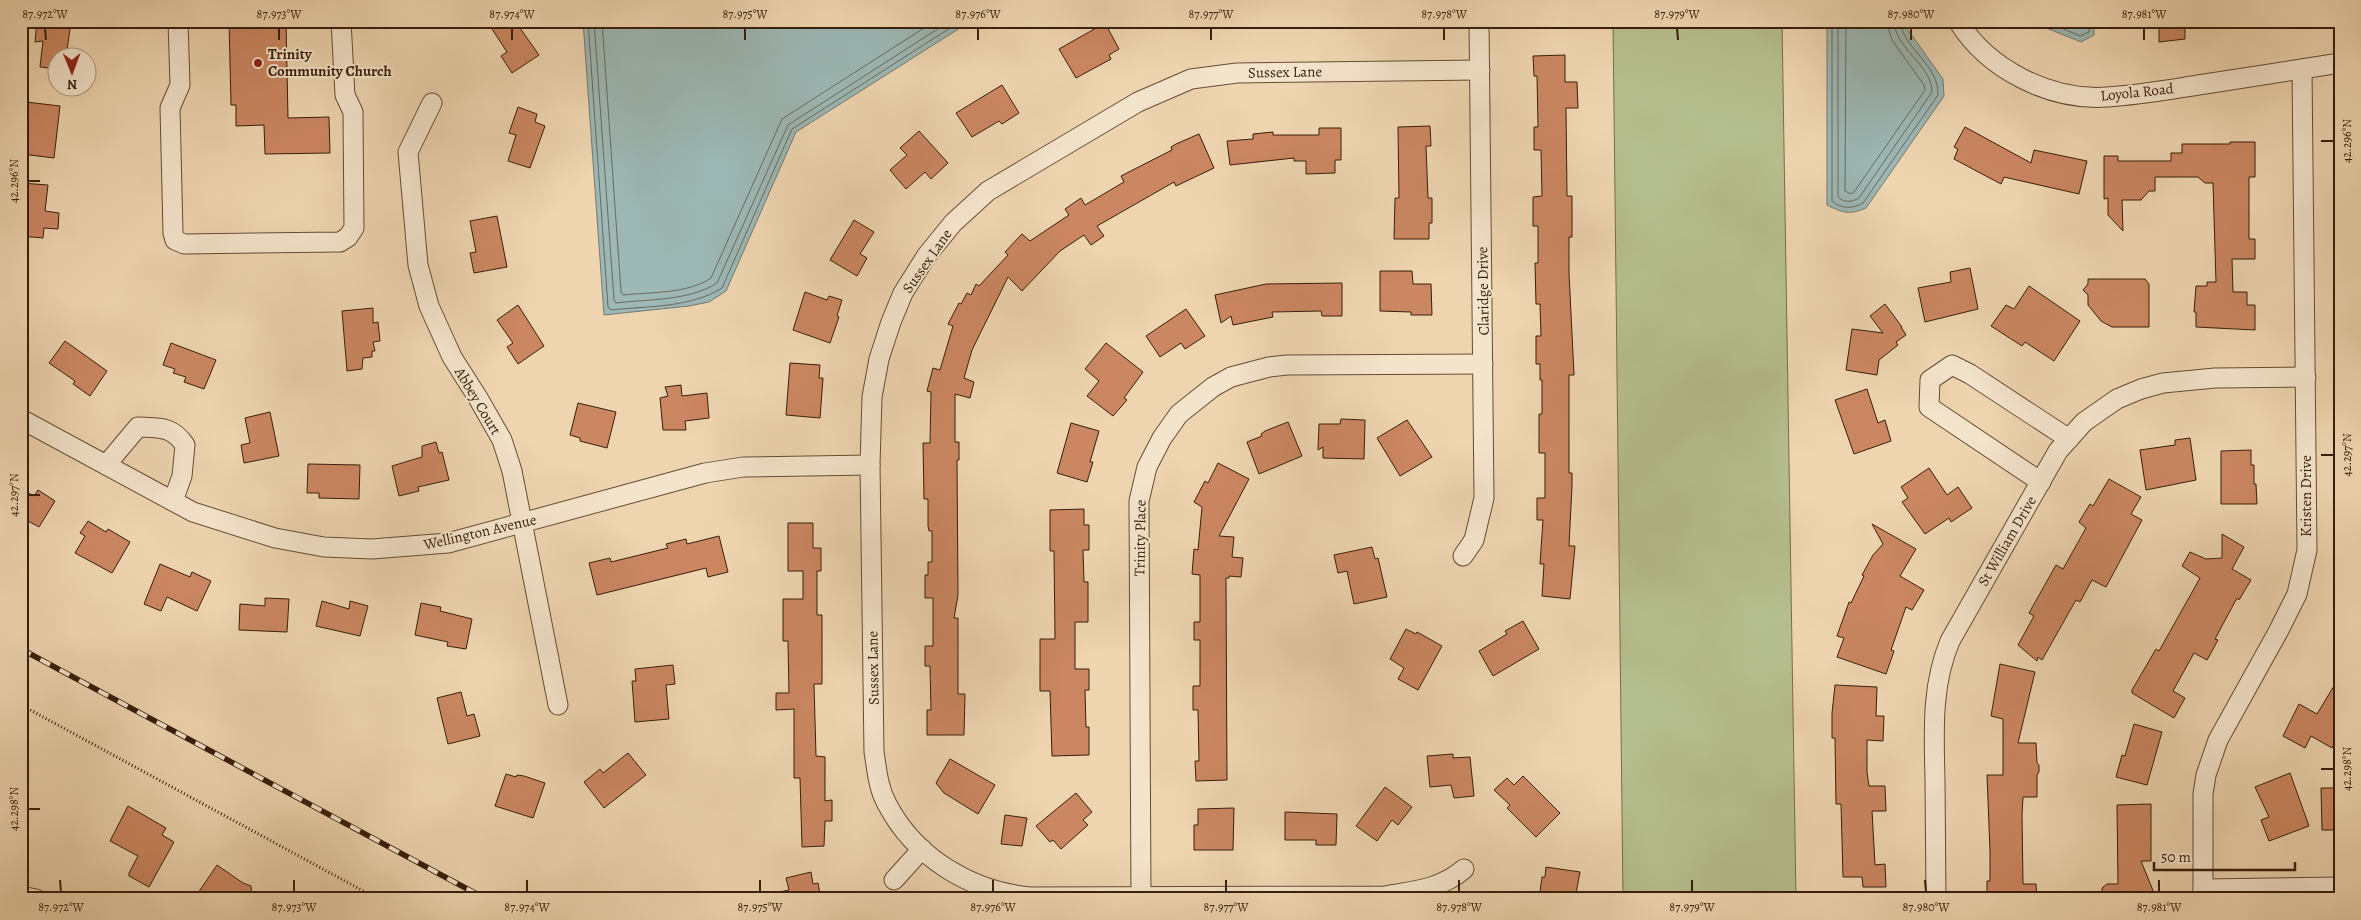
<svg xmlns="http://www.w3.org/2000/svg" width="2361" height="920" font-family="Alegreya,serif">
  <rect width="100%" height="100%" fill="#eed5b0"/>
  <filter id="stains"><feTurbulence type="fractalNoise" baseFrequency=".004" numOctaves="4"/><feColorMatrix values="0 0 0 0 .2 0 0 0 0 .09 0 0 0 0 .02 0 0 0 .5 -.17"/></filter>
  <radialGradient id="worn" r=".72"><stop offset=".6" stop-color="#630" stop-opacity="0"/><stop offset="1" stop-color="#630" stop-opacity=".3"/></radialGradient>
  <path fill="#b5be8e" stroke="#766e4c" d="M1613,21H1782L1796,899H1623Z"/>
  <g fill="#9cb7b4" stroke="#747a70">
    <path d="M583,21H971L796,132L726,291L709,302L689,306L604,315Z"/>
    <path d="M1827,21H1904L1908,30L1943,79L1944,96L1866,208C1850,215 1843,213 1827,205Z"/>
    <path d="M2037,21H2094V35L2081,42L2044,27Z"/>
  </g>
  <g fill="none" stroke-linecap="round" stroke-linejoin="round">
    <g stroke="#6a6a5f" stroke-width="1">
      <path d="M588,21L608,307L611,310C647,306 690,308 722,288L792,129L961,21"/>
      <path d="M594,21L614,300L616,303C649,299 689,301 717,283L788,125L950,21"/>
      <path d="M602,21L621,292L623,295C651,292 687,294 711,278L782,119L935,21"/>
      <path d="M1832,21V201C1841,209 1853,209 1863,203L1938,95C1939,64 1903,49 1900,21"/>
      <path d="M1838,21V197C1844,203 1852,202 1859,198L1932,92C1932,65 1895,49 1894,21"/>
      <path d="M1846,21L1845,191L1851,194L1854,192L1925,90L1924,85L1892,40L1886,21"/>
      <path d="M2045,21L2080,36L2089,32V21"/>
    </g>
  </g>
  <g fill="#cb8762" stroke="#381e0a">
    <path d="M37,21H71L66,58H58V69L40,67L43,41L35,42Z"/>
    <path d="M229,21H286L288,118L329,117L330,153L265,154L264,125L236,126V105H231Z"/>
    <path d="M503,21H515L539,55L512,73L501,56L507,52L492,29Z"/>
    <path d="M2159,21H2185V39L2159,42Z"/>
    <path d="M1105,23L1119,49L1109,55L1111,59L1076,78L1059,49Z"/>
    <path d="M1565,55V82H1577L1578,108H1566L1567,196H1572V237H1569V273L1574,375H1569V473H1572V486L1569,546H1575L1570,599L1542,596L1544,564H1540L1543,520H1537V498H1545V453H1539V414H1542V380H1540V364H1536V336H1541L1540,304H1536L1535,263H1538V226H1533V197L1542,196L1541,150H1534V127H1538L1537,76H1534L1533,56Z"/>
    <path d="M1002,85L1019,113L1002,124L999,121L972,137L956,113Z"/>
    <path d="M26,102L60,106L54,158L22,154Z"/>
    <path d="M518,107L537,114L535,122L545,126L530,168L508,161L516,135L509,133Z"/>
    <path d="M1430,126L1431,146H1426L1428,198H1432V223H1429V239H1394L1395,198H1399L1398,127Z"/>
    <path d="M1965,127L2031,163L2034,150L2087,161L2079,194L2004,177L2001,184L1954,159L1958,149L1954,147Z"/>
    <path d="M1319,128H1341V160H1335V173L1306,174V161H1294V158L1230,165L1227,141L1253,139V134L1273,132V135H1319Z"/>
    <path d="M919,131L948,163L931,179L925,172L906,189L890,170L907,155L900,148Z"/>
    <path d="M1199,134L1214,168L1176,186L1174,182L1097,226L1104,236L1091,245L1084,235L1060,251L1022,291L1008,277L972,350L964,378L974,382L970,398L955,394V442H959V460H957L958,595L954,618H958V694H965L964,735H927V710H931L930,666H925V646H933V598H925V575H928V562H932V531H929L928,526V499H924L923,443H930L931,392L927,391L933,368L940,370L953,326L948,324L959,303L961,304L967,293L971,295L976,284L979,286L1008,255L1005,252L1022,234L1030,241L1069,215L1065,209L1081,198L1085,205L1124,182L1121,176L1172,150L1171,147L1176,144Z"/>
    <path d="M2230,142H2255V177H2249V239H2255V259H2232L2233,292H2247V305H2255V330L2196,327V312H2194L2196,286H2207V282H2216L2213,183H2205L2198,177H2155V191H2149L2141,200H2122L2123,231L2108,215V198L2104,199V156H2118V161H2171V153H2182V144H2230Z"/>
    <path d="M21,183L48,185L45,211L59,213L58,229L44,228L43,238L21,236Z"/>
    <path d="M497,216L507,267L474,273L470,253L476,252L470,221Z"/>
    <path d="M854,220L874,232L860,254L867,258L857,276L830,260Z"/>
    <path d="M1970,268L1978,309L1925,322L1918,288L1951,282L1950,272Z"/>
    <path d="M1380,271H1412L1413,284H1431L1432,315H1411V312L1380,311Z"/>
    <path d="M2088,279H2145L2149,284V327H2112L2101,321L2088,305V295L2083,290L2088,284Z"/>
    <path d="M1342,283V316H1322L1321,311L1272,312L1273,317L1233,325L1231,316L1221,323L1215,295L1266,284Z"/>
    <path d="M2029,286L2080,321L2054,361L2025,342L2022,346L1991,326L2006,305L2014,309Z"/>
    <path d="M805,292L827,300L829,296L842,300L837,316L839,317L830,343L793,330Z"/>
    <path d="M1885,304L1902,327H1901L1906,335L1896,342L1898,345L1879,360L1877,375L1846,370L1852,329L1883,333L1870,316Z"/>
    <path d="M518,305L544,346L518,364L507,347L513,343L497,320Z"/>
    <path d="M373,308V323L378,322L380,341L373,342L375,351H372V357L363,358L362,369L347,371L342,311Z"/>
    <path d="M1186,309L1205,336L1185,349L1181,343L1160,357L1146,336Z"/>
    <path d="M65,341L107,371L90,396L73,384L75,381L49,363Z"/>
    <path d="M171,343L216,360L204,389L184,382L186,377L173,373L175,369L163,365Z"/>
    <path d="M1106,343L1143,372L1124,398L1127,400L1113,416L1087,396L1099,381L1085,369Z"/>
    <path d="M790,363L820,365L819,378H823L820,418L786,415Z"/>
    <path d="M681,385L682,396L707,393L709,418L685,421L686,430H663L660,398L668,396L665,387Z"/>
    <path d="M1867,389L1878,423L1885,420L1891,441L1854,454L1835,400Z"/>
    <path d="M578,403L616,412L607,448L580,441V438L570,435Z"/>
    <path d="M270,412L279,456L244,463L241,445L250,443L245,418Z"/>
    <path d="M1341,419L1365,420L1364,459L1323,458V447L1318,450L1319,424H1340Z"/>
    <path d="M1407,420L1432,457L1400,476L1377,438Z"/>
    <path d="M1288,422L1302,456L1259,474L1247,442L1262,436L1261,434L1265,431Z"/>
    <path d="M1071,423L1099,431L1090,462H1093L1087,482L1057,473Z"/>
    <path d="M2190,438L2196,480L2146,490L2140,450L2175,445V440Z"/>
    <path d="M436,442L439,453L442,452L449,480L418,487L419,491L399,496L392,466L422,457V446Z"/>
    <path d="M2251,450V465H2254V484H2256L2257,504H2221V451Z"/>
    <path d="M1218,463L1249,479L1219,536L1234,537L1232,557L1243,558L1241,577L1229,576V578H1226L1227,780L1196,781L1195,761H1199L1198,710H1193V686H1200V640H1194V622H1200V575L1192,574L1194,549L1198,550L1202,507L1194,502L1205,481L1208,483Z"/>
    <path d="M308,464L360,465L359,499L319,498V493H307Z"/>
    <path d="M1929,468L1947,495L1958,487L1972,508L1951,522L1949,518L1925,534L1902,502L1908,498L1901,487Z"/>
    <path d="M2109,479L2141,497L2131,514L2142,520L2106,587L2092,580L2080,602L2076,600L2042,660L2038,657L2037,661L2018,645L2034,616L2029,613L2056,565L2063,569L2086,528L2079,522L2090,504L2093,506Z"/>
    <path d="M21,489L34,496L38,490L55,501L39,527L21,517Z"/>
    <path d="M1084,509V525H1089V550H1083L1084,582H1088V622H1075V669H1089V690H1085L1086,727H1089V755L1052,756L1050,691H1040V639H1055L1054,551H1050V510Z"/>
    <path d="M88,521L106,532L108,529L130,542L112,573L75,553L85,536L80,533Z"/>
    <path d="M788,523H813V548H821V571H817V615H822V684H814L816,756L825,757V801L832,800V821H825L824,846L802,847L800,778H794V709L776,710V693H789L788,641H783V599H803V571H788Z"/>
    <path d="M1872,524L1916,549L1900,576L1924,590L1912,610L1906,607L1891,650L1894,651L1886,674L1837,657L1844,638L1837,636L1849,602L1851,603L1864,576L1862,575L1873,555L1883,544Z"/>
    <path d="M2222,534L2244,547L2232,569L2251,580L2239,600L2237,598L2215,639L2218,640L2207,660L2194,653L2173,691L2185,698L2174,718L2132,693V690L2156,649L2159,651L2200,578L2182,566L2190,552L2206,559L2222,558Z"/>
    <path d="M719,536L728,572L708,577L706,568L597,595L589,563L610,558L611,562L668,548L666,544L686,539L687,544Z"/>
    <path d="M1372,547L1375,559L1378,558L1387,597L1354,604L1347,571L1338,573L1334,555Z"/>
    <path d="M160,564L190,577L192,572L211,581L197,611L167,597L161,611L144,604Z"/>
    <path d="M265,598L289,599L287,632L239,630L240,604L265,606Z"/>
    <path d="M322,601L349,609L350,601L368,606L360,636L316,626Z"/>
    <path d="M421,603L441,607L440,611L472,619L466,649L447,646L448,642L415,635Z"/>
    <path d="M1523,621L1539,649L1493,676L1479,651L1507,634L1505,631Z"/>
    <path d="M1406,629L1416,634L1417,632L1442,646L1418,690L1398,679L1404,668L1390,659Z"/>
    <path d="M2000,664L2035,672L2018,743H2036L2037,763L2039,765V772L2037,775V797H2023L2022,815L2023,884H2036L2037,899H1987V881H1990V851L1987,775H2003V719L1991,716Z"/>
    <path d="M673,665L675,684L666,685L669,719L635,722L632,681H636L635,669Z"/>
    <path d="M2340,676V734L2332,748L2311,736L2305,748L2283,736L2299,704L2317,714Z"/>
    <path d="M1835,685L1877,687L1876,716H1884L1883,741L1867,740V772L1869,786H1885L1886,811H1872L1875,865L1885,864L1886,887H1863L1862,877H1843L1841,804H1836L1835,738H1832V713Z"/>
    <path d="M461,692L467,716L474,714L480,736L448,744L437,698Z"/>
    <path d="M2134,724L2162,732L2147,785L2116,777L2122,755L2125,756Z"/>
    <path d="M628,753L646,775L604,808L584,782L600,769L603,773Z"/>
    <path d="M1453,754V758L1470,757L1474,796L1454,798L1451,785L1430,787L1427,756Z"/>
    <path d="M950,759L995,785L978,814L944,793L936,783Z"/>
    <path d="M2290,773L2309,826L2269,841L2261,820L2269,817L2255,787Z"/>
    <path d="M506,774L516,777L517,775L524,776L545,783L533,818L495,806Z"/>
    <path d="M1523,776L1560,813L1536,837L1507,808L1510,805L1494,790L1507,778L1514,785Z"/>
    <path d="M1385,787L1412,807L1398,825L1392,820L1377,841L1356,826Z"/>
    <path d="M2321,788H2339L2338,830H2322Z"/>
    <path d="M1076,793L1092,812L1083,820L1088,825L1061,849L1053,840L1050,842L1036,826Z"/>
    <path d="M2151,804V861H2141L2154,893L2152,894L2154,899H2102V888L2107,884H2118L2117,805Z"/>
    <path d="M128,806L166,828L162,835L174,842L149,887L129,876V873L138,856L110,841Z"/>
    <path d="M1234,808L1233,850H1194V825H1198V809Z"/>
    <path d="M1285,812L1337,814L1336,845H1316V840H1285Z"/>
    <path d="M1005,815L1027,818L1022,846L1001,844Z"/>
    <path d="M217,865L243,883L251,886L252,899H194Z"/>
    <path d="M1546,867L1580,872L1575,899H1539L1542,877H1545Z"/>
    <path d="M811,872L813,884L818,883L821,899H776L775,893L789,890L786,878Z"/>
  </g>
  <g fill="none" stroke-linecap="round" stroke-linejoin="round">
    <g stroke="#664c34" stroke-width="21">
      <g id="minor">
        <path d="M178,21L180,85L170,108L173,233L175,240L184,244L340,242L348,237L354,228L353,112L345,95L341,21"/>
        <path d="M1958,21C1988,70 2051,101 2107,97C2140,95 2172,89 2205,84C2250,77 2295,70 2340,63"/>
        <path d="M432,103L408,152L418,265L429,306L452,357L478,398L502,440L512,471L558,705"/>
        <path d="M21,419L193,512L275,538L324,547L372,549L448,543L705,473L743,467L870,465"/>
        <path d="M106,465L138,427C160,428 172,426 185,445L182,476L173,501"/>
        <path d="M2041,482L1929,407L1930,380L1952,365L1970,374L2069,439"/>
        <path d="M1463,556L1474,540L1484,498L1479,21"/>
        <path d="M1464,869C1441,889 1414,891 1385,896L1031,897C972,892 915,858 887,804C878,788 877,770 874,752L870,465L872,397L879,359L891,322L903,293L927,255L953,223L988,191L1138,102L1191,79L1237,73L1480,70"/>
        <path d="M894,880L922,849"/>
        <path d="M2203,889L2340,887"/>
        <path d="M21,896L36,899"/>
        <path d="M1141,899L1139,501L1147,467L1162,438L1179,414L1213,387L1231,377L1269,367L1287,365L1483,364"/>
        <path d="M1936,899C1936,859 1935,820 1935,780C1934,733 1931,686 1950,641L2058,451L2084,422L2117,399L2141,389L2163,383L2215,378L2306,377"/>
        <path d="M2203,899V794L2206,775L2218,740L2279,630L2297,594L2307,550L2302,69"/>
      </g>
    </g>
    <path stroke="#381e0a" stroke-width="3" stroke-dasharray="1 2.5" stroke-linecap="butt" d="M21,705L378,899"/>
    <use href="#minor" stroke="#f4e4cc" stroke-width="19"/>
    <g stroke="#381e0a" stroke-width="5.5">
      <path id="rail" d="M21,649L486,899"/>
    </g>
    <use href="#rail" stroke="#f4e4cc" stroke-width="4" stroke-dasharray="11" stroke-linecap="butt"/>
  </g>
  <path fill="none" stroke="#381e0a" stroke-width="2" d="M45,28L46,40M279,28V40M512,28V40M745,28V40M978,28V40M1211,28V40M1444,28V40M1677,28L1678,40M1911,28V40M2144,28V40M2321,141H2334M28,181H40M2321,455H2334M28,495H40M2321,769H2334M28,809H40M60,880L61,892M294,880V892M527,880V892M760,880V892M993,880V892M1226,880V892M1459,880V892M1692,880V892M1925,880L1926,892M2159,880V892"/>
  <circle fill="#8f2418" stroke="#f4e4cc" stroke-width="2" cx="258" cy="63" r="5"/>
  <g text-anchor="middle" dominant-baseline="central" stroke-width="4" stroke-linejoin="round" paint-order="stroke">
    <g font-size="15" font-weight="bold" fill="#381e0a" stroke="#f4e4cc" text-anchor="start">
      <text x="268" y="54">Trinity<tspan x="268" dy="17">Community Church</tspan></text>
    </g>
    <g font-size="15" fill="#381e0a" stroke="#f4e4cc">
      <text transform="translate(1285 72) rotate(-1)">Sussex Lane</text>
      <text transform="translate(2137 92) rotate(-6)">Loyola Road</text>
      <text transform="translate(927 261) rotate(-55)">Sussex Lane</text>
      <text transform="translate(1483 291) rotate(-91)">Claridge Drive</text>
      <text transform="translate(478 401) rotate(59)">Abbey Court</text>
      <text transform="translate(2306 496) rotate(-90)">Kristen Drive</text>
      <text transform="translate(480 532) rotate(-13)">Wellington Avenue</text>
      <text transform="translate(1140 538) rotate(-89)">Trinity Place</text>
      <text transform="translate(2007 541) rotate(-60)">St William Drive</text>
      <text transform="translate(873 668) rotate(-91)">Sussex Lane</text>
    </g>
  </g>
  <rect width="2361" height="920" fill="none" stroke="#eed5b0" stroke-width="55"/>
  <g transform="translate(72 72) rotate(179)"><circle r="24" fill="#f4e4cc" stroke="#a9957e"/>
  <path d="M0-4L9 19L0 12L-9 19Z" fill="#8f2418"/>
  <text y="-8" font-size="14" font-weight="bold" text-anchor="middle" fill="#381e0a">N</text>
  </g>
  <path d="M2154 862v8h141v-8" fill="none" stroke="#381e0a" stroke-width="2.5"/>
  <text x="2161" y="862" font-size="15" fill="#381e0a" stroke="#f4e4cc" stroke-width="4" paint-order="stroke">50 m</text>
  <rect x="28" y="28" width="2306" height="864" fill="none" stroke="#381e0a" stroke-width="2"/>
  <g font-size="12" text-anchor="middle" fill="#381e0a">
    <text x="45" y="18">87.972°W</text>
    <text x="279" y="18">87.973°W</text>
    <text x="512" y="18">87.974°W</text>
    <text x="745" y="18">87.975°W</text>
    <text x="978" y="18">87.976°W</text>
    <text x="1211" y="18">87.977°W</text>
    <text x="1444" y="18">87.978°W</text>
    <text x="1677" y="18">87.979°W</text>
    <text x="1911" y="18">87.980°W</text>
    <text x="2144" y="18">87.981°W</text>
    <text transform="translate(2347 141) rotate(-90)" y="4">42.296°N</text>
    <text transform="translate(14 181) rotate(-90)" y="4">42.296°N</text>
    <text transform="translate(2347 455) rotate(-90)" y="4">42.297°N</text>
    <text transform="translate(14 495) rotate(-90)" y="4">42.297°N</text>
    <text transform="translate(2347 769) rotate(-90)" y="4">42.298°N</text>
    <text transform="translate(14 809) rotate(-90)" y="4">42.298°N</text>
    <text x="61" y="911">87.972°W</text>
    <text x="294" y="911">87.973°W</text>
    <text x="527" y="911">87.974°W</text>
    <text x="760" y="911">87.975°W</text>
    <text x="993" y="911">87.976°W</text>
    <text x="1226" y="911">87.977°W</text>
    <text x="1459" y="911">87.978°W</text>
    <text x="1692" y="911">87.979°W</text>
    <text x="1926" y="911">87.980°W</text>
    <text x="2159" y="911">87.981°W</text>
  </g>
  <rect width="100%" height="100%" filter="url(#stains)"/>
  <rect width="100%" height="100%" fill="url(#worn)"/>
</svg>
